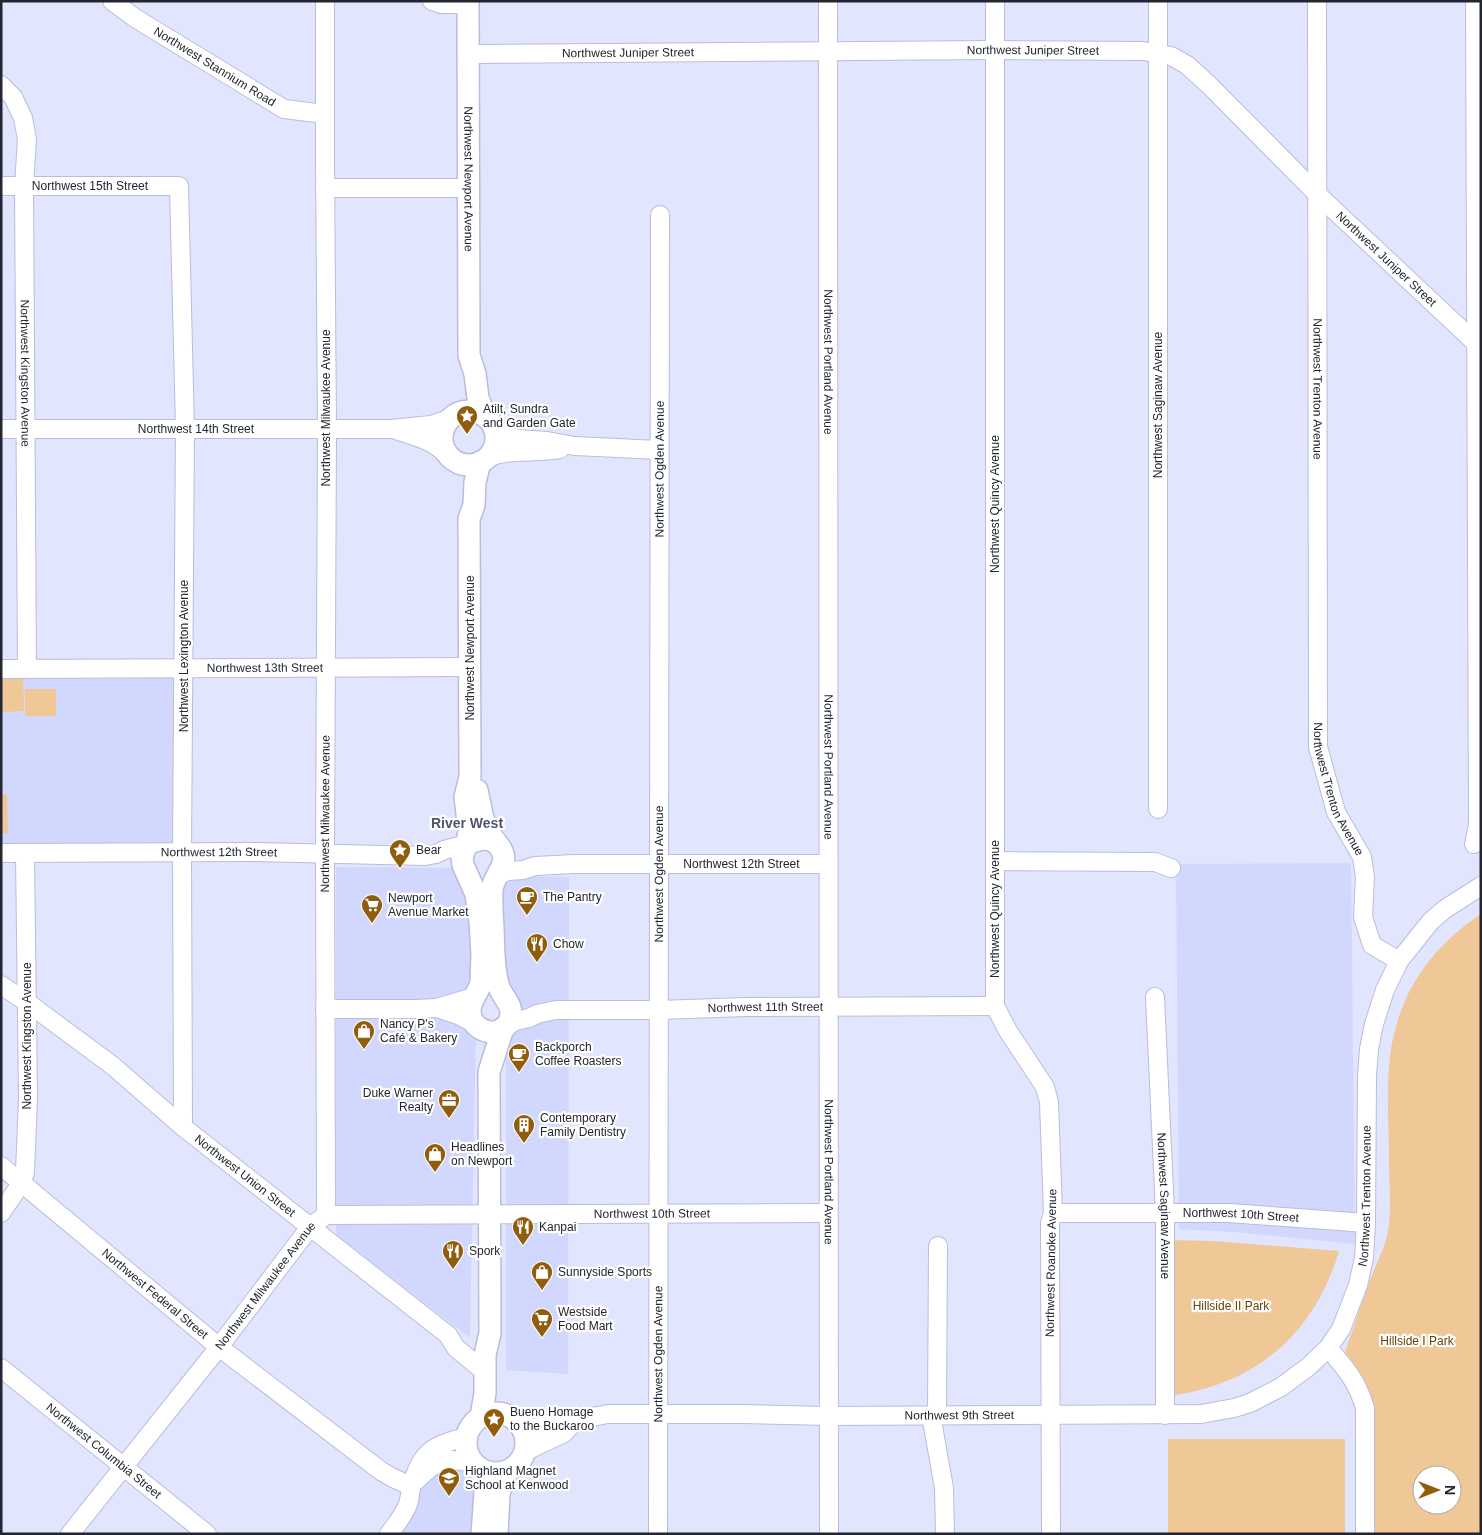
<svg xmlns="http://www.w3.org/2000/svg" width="1482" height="1535" font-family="Helvetica,sans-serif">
  <rect width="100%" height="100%" fill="#e2e5fe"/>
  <g fill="#d2d7fd">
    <path d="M123,677H177V843L173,846L1,848V679H105Z"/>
    <path d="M1351,863L1355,1244L1234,1232L1179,1229L1176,864Z"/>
    <path d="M336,867L454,868L473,904L476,1029L470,1338L336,1235Z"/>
    <path d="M504,876L569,877L568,1374L506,1370V948L497,891Z"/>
    <path d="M466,1466L477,1477L475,1534H398L413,1513L417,1502L424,1478L433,1471Z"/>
  </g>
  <g fill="#f0c796" fill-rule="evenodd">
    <path d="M1,679H23L24,711L1,712Z"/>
    <rect x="25" y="689" width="31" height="27"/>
    <path d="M1,794H7L8,833H1Z"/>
    <path d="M1481,914V1534H1374V1412L1370,1395L1364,1379L1345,1352C1354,1325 1364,1297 1374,1270C1379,1258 1386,1244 1388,1231C1392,1209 1389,1185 1389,1162C1389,1127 1386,1091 1390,1056C1398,994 1430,948 1481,914ZM1422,1475H1452V1505H1422Z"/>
    <path d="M1168,1240L1213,1241L1339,1251C1314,1335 1255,1385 1168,1396Z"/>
    <rect x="1168" y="1439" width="177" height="95"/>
  </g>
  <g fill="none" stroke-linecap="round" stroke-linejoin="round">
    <g stroke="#b9bddb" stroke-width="20">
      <g id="minor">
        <path id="s1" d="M112,1L135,18L284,109L325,114"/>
        <path d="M432,1L441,4H468"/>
        <path id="s2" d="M828,1L829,1534"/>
        <path d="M995,1V1006L1008,1031L1045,1087L1049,1102L1053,1213L1050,1223L1051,1534"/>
        <path d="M1158,1V809"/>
        <path id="s3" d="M1317,1L1318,747L1336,812L1362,857L1365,877L1363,917L1372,945L1399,961"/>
        <path id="s4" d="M468,54L995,50L1143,51L1171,56L1187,65L1209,85L1317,194L1481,348"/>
        <path id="s5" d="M1,85L13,97L23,118L27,139L24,186L27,669"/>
        <path id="s6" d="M1,186H179L185,428L182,853L183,1127"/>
        <path d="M325,188H469"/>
        <path d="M493,427L501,433L518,439L547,441L575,446L659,450"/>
        <path id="s7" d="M1,429H391L431,425L449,419"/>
        <path d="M396,430C416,437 433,440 448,456"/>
        <path d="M487,458C510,448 535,454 560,449"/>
        <path id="s8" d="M1,669L469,667"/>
        <path d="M1474,844L1478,825L1475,1"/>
        <path id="s9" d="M1,853L255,852L425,856L436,854L444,850L467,844"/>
        <path d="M995,861L1155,862L1171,868"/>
        <path id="s10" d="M498,875L508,871L523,870L535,866L574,864H828"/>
        <path id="s11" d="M1,985L28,1003L113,1066L183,1127L448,1335L456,1348L485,1372"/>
        <path id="s12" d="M1155,997L1165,1213V1415"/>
        <path d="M325,1009H416L437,1008"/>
        <path d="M474,1023L458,1015L437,1008L474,997"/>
        <path id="s13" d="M507,1025L516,1021L529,1018L537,1014L556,1010H659L746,1007L995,1006"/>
        <path id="s14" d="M1,1166L219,1347L381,1471L393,1478L411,1486"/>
        <path d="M1,1213L22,1182L25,1172L28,1098L25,853"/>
        <path id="s15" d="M1053,1213H1229L1366,1223"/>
        <path id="s16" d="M326,1215L828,1213"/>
        <path d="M1328,1348C1346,1369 1357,1381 1365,1408V1534"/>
        <path id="s17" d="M1,1368L207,1534"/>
        <path d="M931,1415L944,1488L945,1534"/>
        <path d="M937,1415L938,1246"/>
        <path id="s18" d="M521,1425L535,1428L559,1421L573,1423L592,1417L608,1414H744L829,1416L1201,1414L1234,1408L1250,1403L1281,1387L1308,1367L1328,1348L1341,1329L1358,1285L1364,1258L1366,1223L1367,1076L1369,1049L1374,1024L1385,990L1399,961L1431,921L1445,909L1481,886"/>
        <path d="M526,1451L564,1433L573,1423"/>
        <path d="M417,1480C436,1460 445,1456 472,1463"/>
        <path id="s19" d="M70,1534L219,1347L310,1227L326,1215L325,854L327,430L325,163V1"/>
        <path d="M389,1534C396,1524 404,1515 408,1504C410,1498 410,1491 412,1485C421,1451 434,1445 466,1437"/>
        <path id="s20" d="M658,1534L660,215"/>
      </g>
    </g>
    <g stroke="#b9bddb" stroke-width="24">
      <g id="major">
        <path id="s21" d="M468,1L469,355L475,374L478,398L485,416"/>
        <circle cx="469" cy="438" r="27"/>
        <path d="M477,790L483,819L489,833L496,842"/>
        <path d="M467,844C479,839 493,835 501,849C509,863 497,872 493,885C490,897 493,917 493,930C494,948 493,970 499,987C503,999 514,1004 510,1019C504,1040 471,1034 470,1011C470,1001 478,993 481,983L482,954L480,921L476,894L463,865L462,857L467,844L469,830L465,797L470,777L469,519L474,505L475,482L480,462"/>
        <circle cx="496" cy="1443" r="30"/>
        <path d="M481,1417L485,1393V1355L490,1333L489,1072L503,1028"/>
        <path d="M482,1470L485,1493L482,1534"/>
        <path d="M497,1534L499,1494L505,1473"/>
      </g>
    </g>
    <use href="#minor" stroke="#fff" stroke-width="18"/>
    <use href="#major" stroke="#fff" stroke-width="21"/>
  </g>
  <defs>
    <g id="sight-pin" transform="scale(1.125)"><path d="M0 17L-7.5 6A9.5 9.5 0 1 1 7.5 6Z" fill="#8f5d0c" stroke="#fff"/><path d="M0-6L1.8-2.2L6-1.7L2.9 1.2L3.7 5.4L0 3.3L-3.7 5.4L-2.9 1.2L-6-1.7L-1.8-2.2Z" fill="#fff"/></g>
    <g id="cafe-pin" transform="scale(1.125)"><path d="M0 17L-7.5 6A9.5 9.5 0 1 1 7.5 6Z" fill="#8f5d0c" stroke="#fff"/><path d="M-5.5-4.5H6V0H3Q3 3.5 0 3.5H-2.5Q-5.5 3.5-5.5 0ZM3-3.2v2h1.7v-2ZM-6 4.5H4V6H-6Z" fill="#fff"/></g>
    <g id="supermarket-pin" transform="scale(1.125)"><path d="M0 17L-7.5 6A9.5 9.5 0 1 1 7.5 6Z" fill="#8f5d0c" stroke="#fff"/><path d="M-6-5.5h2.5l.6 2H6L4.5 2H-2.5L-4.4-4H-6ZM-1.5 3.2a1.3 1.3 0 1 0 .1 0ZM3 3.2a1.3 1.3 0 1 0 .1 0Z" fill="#fff"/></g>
    <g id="restaurant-pin" transform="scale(1.125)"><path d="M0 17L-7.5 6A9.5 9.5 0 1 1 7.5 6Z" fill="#8f5d0c" stroke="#fff"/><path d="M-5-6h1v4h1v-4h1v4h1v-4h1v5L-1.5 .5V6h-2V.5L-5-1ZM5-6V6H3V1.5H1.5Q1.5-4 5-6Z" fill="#fff"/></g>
    <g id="shop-pin" transform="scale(1.125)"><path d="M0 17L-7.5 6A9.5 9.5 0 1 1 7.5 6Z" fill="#8f5d0c" stroke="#fff"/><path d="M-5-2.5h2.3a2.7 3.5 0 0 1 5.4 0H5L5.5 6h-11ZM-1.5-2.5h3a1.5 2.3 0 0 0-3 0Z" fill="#fff"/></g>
    <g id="office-pin" transform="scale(1.125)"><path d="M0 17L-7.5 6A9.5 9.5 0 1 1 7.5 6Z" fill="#8f5d0c" stroke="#fff"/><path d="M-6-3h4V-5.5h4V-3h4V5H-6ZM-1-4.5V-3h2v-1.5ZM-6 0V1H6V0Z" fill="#fff"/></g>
    <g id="building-pin" transform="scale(1.125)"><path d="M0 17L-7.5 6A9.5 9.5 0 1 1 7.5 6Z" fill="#8f5d0c" stroke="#fff"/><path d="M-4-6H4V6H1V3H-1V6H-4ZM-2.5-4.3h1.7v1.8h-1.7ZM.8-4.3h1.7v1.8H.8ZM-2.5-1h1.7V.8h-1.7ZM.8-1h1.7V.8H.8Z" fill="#fff"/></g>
    <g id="school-pin" transform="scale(1.125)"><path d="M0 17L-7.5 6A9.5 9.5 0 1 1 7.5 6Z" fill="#8f5d0c" stroke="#fff"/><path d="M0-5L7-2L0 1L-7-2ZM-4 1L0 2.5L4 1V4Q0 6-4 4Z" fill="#fff"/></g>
  </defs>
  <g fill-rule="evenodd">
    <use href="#sight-pin" x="467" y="416"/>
    <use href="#sight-pin" x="400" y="850"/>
    <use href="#cafe-pin" x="527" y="897"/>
    <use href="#supermarket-pin" x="372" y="905"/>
    <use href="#restaurant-pin" x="537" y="944"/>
    <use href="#shop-pin" x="364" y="1031"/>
    <use href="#cafe-pin" x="519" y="1054"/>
    <use href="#office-pin" x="449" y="1100"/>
    <use href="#building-pin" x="524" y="1125"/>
    <use href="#shop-pin" x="435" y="1154"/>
    <use href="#restaurant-pin" x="523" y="1227"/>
    <use href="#restaurant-pin" x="453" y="1251"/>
    <use href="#shop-pin" x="542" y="1272"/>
    <use href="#supermarket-pin" x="542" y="1319"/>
    <use href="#sight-pin" x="494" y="1419"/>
    <use href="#school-pin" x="449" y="1478"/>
  </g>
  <g text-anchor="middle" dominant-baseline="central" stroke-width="4.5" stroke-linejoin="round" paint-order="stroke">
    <g font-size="12" fill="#232530" stroke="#fff">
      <text stroke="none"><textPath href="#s4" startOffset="565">Northwest Juniper Street</textPath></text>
      <text stroke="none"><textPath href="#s4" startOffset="160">Northwest Juniper Street</textPath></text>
      <text stroke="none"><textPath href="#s1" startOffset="122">Northwest Stannium Road</textPath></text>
      <text stroke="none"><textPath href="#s21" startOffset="178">Northwest Newport Avenue</textPath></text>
      <text stroke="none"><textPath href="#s6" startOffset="89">Northwest 15th Street</textPath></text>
      <text stroke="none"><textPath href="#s4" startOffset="1000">Northwest Juniper Street</textPath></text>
      <text stroke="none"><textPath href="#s2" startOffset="361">Northwest Portland Avenue</textPath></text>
      <text stroke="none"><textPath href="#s5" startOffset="296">Northwest Kingston Avenue</textPath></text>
      <text stroke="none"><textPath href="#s3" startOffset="388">Northwest Trenton Avenue</textPath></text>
      <text transform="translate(1158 405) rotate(-90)">Northwest Saginaw Avenue</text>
      <text transform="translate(326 408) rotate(-90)">Northwest Milwaukee Avenue</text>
      <text stroke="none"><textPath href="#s7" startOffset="195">Northwest 14th Street</textPath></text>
      <text stroke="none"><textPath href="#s20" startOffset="1065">Northwest Ogden Avenue</textPath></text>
      <text transform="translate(995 504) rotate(-90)">Northwest Quincy Avenue</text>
      <text transform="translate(470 648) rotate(-90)">Northwest Newport Avenue</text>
      <text transform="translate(184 656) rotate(-90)">Northwest Lexington Avenue</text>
      <text stroke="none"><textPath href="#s8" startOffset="264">Northwest 13th Street</textPath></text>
      <text stroke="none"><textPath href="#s2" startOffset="766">Northwest Portland Avenue</textPath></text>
      <text stroke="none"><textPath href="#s3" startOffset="792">Northwest Trenton Avenue</textPath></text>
      <text stroke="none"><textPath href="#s19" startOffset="811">Northwest Milwaukee Avenue</textPath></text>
      <text stroke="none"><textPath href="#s9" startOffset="218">Northwest 12th Street</textPath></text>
      <text stroke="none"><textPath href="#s10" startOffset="245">Northwest 12th Street</textPath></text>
      <text stroke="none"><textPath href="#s20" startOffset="660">Northwest Ogden Avenue</textPath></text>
      <text transform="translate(995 909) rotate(-90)">Northwest Quincy Avenue</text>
      <text stroke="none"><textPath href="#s13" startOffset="261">Northwest 11th Street</textPath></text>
      <text transform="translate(27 1036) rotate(-90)">Northwest Kingston Avenue</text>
      <text stroke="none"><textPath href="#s2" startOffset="1171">Northwest Portland Avenue</textPath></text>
      <text stroke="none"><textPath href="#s11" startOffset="310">Northwest Union Street</textPath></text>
      <text stroke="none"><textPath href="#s18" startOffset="989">Northwest Trenton Avenue</textPath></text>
      <text stroke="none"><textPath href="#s12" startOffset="209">Northwest Saginaw Avenue</textPath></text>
      <text stroke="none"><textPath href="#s16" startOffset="326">Northwest 10th Street</textPath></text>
      <text stroke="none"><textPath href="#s15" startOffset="188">Northwest 10th Street</textPath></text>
      <text transform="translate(1051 1263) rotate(-89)">Northwest Roanoke Avenue</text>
      <text stroke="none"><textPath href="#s19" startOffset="316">Northwest Milwaukee Avenue</textPath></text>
      <text stroke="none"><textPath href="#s14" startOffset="200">Northwest Federal Street</textPath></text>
      <text stroke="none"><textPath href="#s20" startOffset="180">Northwest Ogden Avenue</textPath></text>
      <text stroke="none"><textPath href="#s18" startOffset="441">Northwest 9th Street</textPath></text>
      <text stroke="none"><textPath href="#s17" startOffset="132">Northwest Columbia Street</textPath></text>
    </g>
    <g font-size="12" fill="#232530" stroke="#fff" text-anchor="start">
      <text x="483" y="409">Atilt, Sundra<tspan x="483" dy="14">and Garden Gate</tspan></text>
      <text x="416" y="850">Bear</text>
      <text x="543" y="897">The Pantry</text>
      <text x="388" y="898">Newport<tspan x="388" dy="14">Avenue Market</tspan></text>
      <text x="553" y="944">Chow</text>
      <text x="380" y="1024">Nancy P's<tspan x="380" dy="14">Café &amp; Bakery</tspan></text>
      <text x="535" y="1047">Backporch<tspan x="535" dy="14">Coffee Roasters</tspan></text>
      <text x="433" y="1093" text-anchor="end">Duke Warner<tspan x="433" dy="14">Realty</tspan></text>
      <text x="540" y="1118">Contemporary<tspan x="540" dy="14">Family Dentistry</tspan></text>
      <text x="451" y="1147">Headlines<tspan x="451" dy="14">on Newport</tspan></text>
      <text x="539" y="1227">Kanpai</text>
      <text x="469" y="1251">Spork</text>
      <text x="558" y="1272">Sunnyside Sports</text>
      <text x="558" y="1312">Westside<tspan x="558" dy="14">Food Mart</tspan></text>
      <text x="510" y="1412">Bueno Homage<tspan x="510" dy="14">to the Buckaroo</tspan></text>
      <text x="465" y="1471">Highland Magnet<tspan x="465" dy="14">School at Kenwood</tspan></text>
    </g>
    <g font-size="12" fill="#694304" stroke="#fff">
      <text x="1231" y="1306">Hillside II Park</text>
      <text x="1417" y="1341">Hillside I Park</text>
    </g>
    <g font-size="14" font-weight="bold" fill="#50536d" stroke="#fff">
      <text x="467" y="823">River West</text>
    </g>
  </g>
  <rect width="1482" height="1535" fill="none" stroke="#232530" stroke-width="5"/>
  <g transform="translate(1437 1490) rotate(90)"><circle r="24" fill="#ffffff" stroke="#a7a8ac"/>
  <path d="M0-4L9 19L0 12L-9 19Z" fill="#8f5d0c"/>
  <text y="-8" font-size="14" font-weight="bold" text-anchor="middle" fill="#232530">N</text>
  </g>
</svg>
